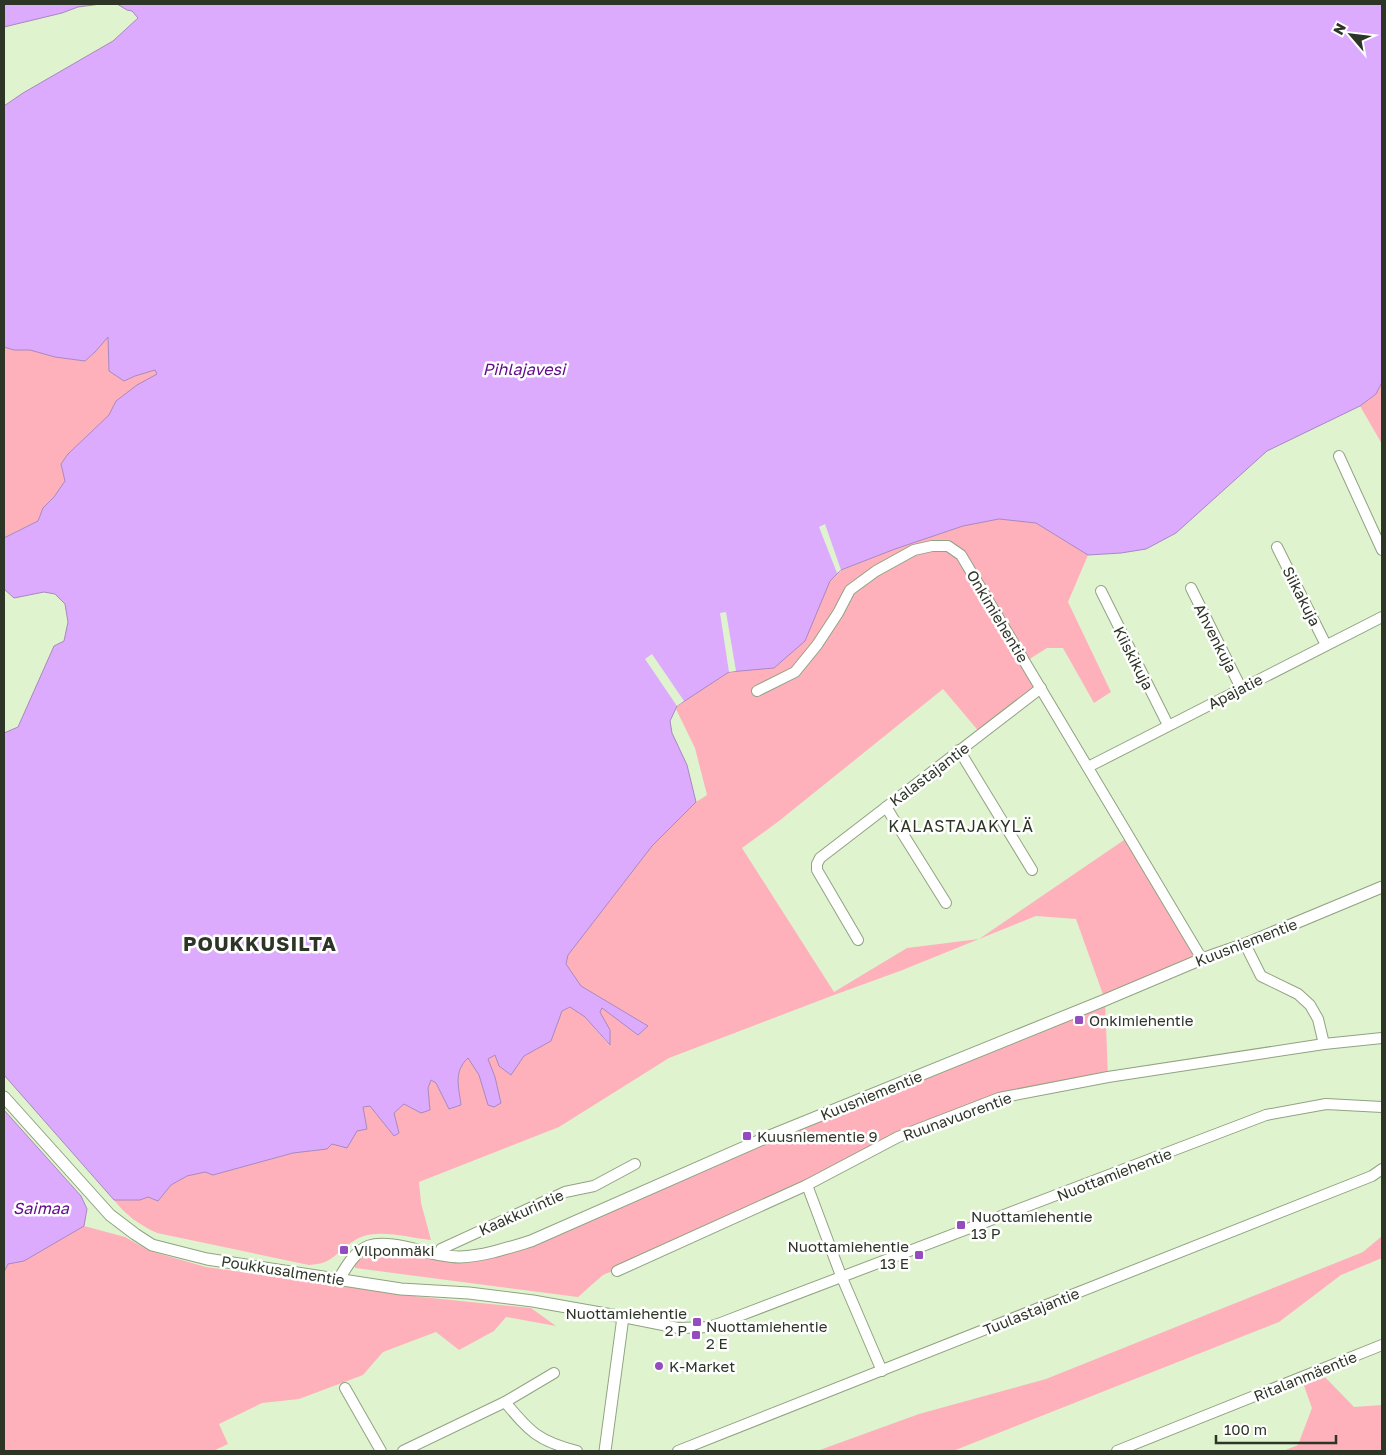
<svg xmlns="http://www.w3.org/2000/svg" width="1386" height="1455" font-family="'Golos Text',sans-serif">
  <rect width="100%" height="100%" fill="#dff3cf"/>
  <g fill="#feb1bb">
    <path d="M108,336L124,381L135,376L155,370L158,374L116,401L109,415L68,454L61,464L65,481L54,497L43,508L38,521L4,538V347L14,350H30L55,357L85,361L95,352Z"/>
    <path d="M1382,382V444L1360,406L1376,394Z"/>
    <path d="M999,519L1036,523L1088,555L1068,602L1111,692L1094,703L1063,648H1047L1025,662L1041,688L981,734L943,689L779,821L742,848L834,992L907,948L979,939L1127,838L1202,959L1105,1000L1108,1077L999,1098L898,1137L685,1241L603,1275L578,1297L355,1268V1263L365,1256L378,1252L386,1251L425,1258L467,1261L500,1251L1105,1000L1076,919L1036,916L900,971L834,995L669,1058L559,1127L419,1182L421,1203L431,1240C410,1238 381,1229 361,1237C347,1243 338,1256 325,1262C320,1264 315,1264 309,1265L157,1233C138,1224 127,1216 114,1200H140L148,1197L158,1201L171,1185L187,1176L205,1172L213,1175L293,1153L327,1149L362,1107L370,1106L394,1136L399,1133L394,1113L404,1104L421,1113L430,1110L428,1088L431,1080L436,1083L449,1109L461,1105C459,1087 453,1072 468,1057L479,1075L488,1105L501,1102L495,1077L487,1059L495,1055L499,1066L511,1075L524,1056L551,1041L562,1011L571,1007L585,1017L609,1045L610,1030L600,1012L601,1007L638,1035L648,1026L581,986L566,964L568,955L652,846L696,802L707,795L695,748L676,709L677,706L729,672L736,671L842,570L895,549L963,526Z"/>
    <path d="M84,1226L125,1237L150,1251L206,1267L421,1297L531,1308L556,1326L506,1317L494,1331L459,1350L436,1332L383,1352L363,1375L299,1399L262,1403L219,1424L228,1444L213,1451H4V1272L8,1264L24,1261Z"/>
    <path d="M1382,1236V1258L1341,1275L1279,1322L953,1451H817L919,1414L1046,1379L1363,1252Z"/>
    <path d="M1322,1374L1354,1407L1382,1405V1451H1283L1298,1445L1312,1408L1303,1383Z"/>
  </g>
  <g fill="#dcabfe" stroke="#a888be">
    <path d="M4,4H101L78,7L62,13L4,27Z"/>
    <path d="M117,4H1382V382L1376,394L1360,406L1267,451L1176,533L1146,549L1121,553L1088,555L1036,523L999,519L963,526L895,549L841,570L830,581L805,641L774,668L729,672L677,706L670,721L672,733L687,765L696,802L652,846L568,955L566,964L581,986L648,1026L638,1035L602,1008L600,1012L610,1030V1045L585,1017L570,1007L562,1011L551,1041L524,1056L511,1075L499,1066L495,1055L488,1059L495,1077L501,1103L494,1107L488,1105L479,1075L468,1058C453,1072 459,1087 461,1105L449,1109L436,1083L431,1080L428,1088L430,1110L421,1113L404,1104L394,1113L399,1133L394,1136L370,1106L363,1107L367,1129L357,1131L347,1148L332,1144L327,1149L293,1153L213,1175L205,1172L187,1176L171,1185L158,1201L148,1197L140,1200H114L4,1075V733L18,727L54,646L64,641L68,622L65,604L55,594L44,592L14,598L4,589V538L38,521L43,508L54,497L65,481L61,464L68,454L109,415L116,401L137,385L157,374L155,370L135,376L124,381L109,371L108,337L95,352L85,361L55,357L30,350H14L4,347V106L23,93L113,41L138,18L132,11L127,10Z"/>
    <path d="M4,1110L81,1196L87,1209L84,1226L24,1261L8,1264L4,1272Z"/>
  </g>
  <g fill="#dff3cf">
    <path d="M825,524L841,570L837,573L819,527Z"/>
    <path d="M726,612L736,671L729,672L720,613Z"/>
    <path d="M652,654L684,701L677,706L645,659Z"/>
  </g>
  <g fill="none" stroke-linecap="round" stroke-linejoin="round">
    <g stroke="#91a381" stroke-width="12">
      <g id="minor">
        <path d="M1339,456L1382,550"/>
        <path d="M1277,547L1326,645"/>
        <path d="M1191,588L1241,688"/>
        <path d="M1101,591L1168,725"/>
        <path d="M757,691L795,672L817,645L838,613L850,590L876,571L914,550L932,546H948L961,555L1202,959"/>
        <path d="M959,750L1032,870"/>
        <path d="M1088,767L1382,617"/>
        <path d="M886,807L946,903"/>
        <path d="M858,940L817,870V864L820,858L1041,688"/>
        <path d="M1245,944L1261,976L1298,994L1310,1005L1318,1019L1324,1044"/>
        <path d="M807,1185L840,1273L882,1371"/>
        <path d="M440,1255L441,1249L565,1192L594,1186L635,1164"/>
        <path d="M617,1271L807,1185L898,1137L999,1098L1108,1077L1324,1044L1382,1038"/>
        <path d="M623,1317L678,1328L709,1327L718,1324L1266,1115L1326,1104L1382,1107"/>
        <path d="M345,1388L381,1451"/>
        <path d="M505,1402C530,1432 538,1441 577,1451"/>
        <path d="M403,1451L505,1402L554,1373"/>
        <path d="M678,1451L1372,1176L1382,1169"/>
        <path d="M1117,1451L1382,1345"/>
      </g>
    </g>
    <g stroke="#91a381" stroke-width="13">
      <g id="tertiary">
        <path d="M4,1097L110,1215L135,1234L152,1245L207,1259L401,1289L469,1293L533,1301L623,1317L605,1451"/>
        <path d="M339,1279C346,1267 355,1251 369,1246C392,1238 434,1258 460,1257C484,1256 508,1248 531,1241L772,1135L1105,1000L1202,959L1245,944L1382,887"/>
      </g>
    </g>
    <use href="#minor" stroke="#fff" stroke-width="10"/>
    <use href="#tertiary" stroke="#fff" stroke-width="11"/>
  </g>
  <g fill="#944cbf" stroke="#fff" stroke-width="2">
    <rect x="1074" y="1015" width="10" height="10" rx="2.5"/>
    <rect x="742" y="1131" width="10" height="10" rx="2.5"/>
    <rect x="956" y="1220" width="10" height="10" rx="2.5"/>
    <rect x="339" y="1245" width="10" height="10" rx="2.5"/>
    <rect x="914" y="1250" width="10" height="10" rx="2.5"/>
    <rect x="692" y="1317" width="10" height="10" rx="2.5"/>
    <rect x="691" y="1330" width="10" height="10" rx="2.5"/>
    <circle cx="659" cy="1366" r="5"/>
  </g>
  <g text-anchor="middle" dominant-baseline="central" stroke-width="5" stroke-linejoin="round" paint-order="stroke">
    <g font-size="15" fill="#2d3527" stroke="#fff">
      <text transform="translate(1302 596) rotate(63)">Siikakuja</text>
      <text transform="translate(998 616) rotate(59)">Onkimiehentie</text>
      <text transform="translate(1216 638) rotate(63)">Ahvenkuja</text>
      <text transform="translate(1134 658) rotate(63)">Kiiskikuja</text>
      <text transform="translate(1235 691) rotate(-27)">Apajatie</text>
      <text transform="translate(929 774) rotate(-37)">Kalastajantie</text>
      <text transform="translate(1246 942) rotate(-21)">Kuusniementie</text>
      <text transform="translate(871 1095) rotate(-22)">Kuusniementie</text>
      <text transform="translate(957 1116) rotate(-20)">Ruunavuorentie</text>
      <text transform="translate(1114 1174) rotate(-21)">Nuottamiehentie</text>
      <text transform="translate(521 1212) rotate(-24)">Kaakkurintie</text>
      <text transform="translate(283 1270) rotate(9)">Poukkusalmentie</text>
      <text transform="translate(1031 1311) rotate(-22)">Tuulastajantie</text>
      <text transform="translate(1305 1376) rotate(-22)">Ritalanmäentie</text>
    </g>
    <g font-size="15" fill="#2d3527" stroke="#fff" text-anchor="start">
      <text x="1089" y="1020">Onkimiehentie</text>
      <text x="757" y="1136">Kuusniementie 9</text>
      <text x="971" y="1216">Nuottamiehentie<tspan x="971" dy="17">13 P</tspan></text>
      <text x="909" y="1246" text-anchor="end">Nuottamiehentie<tspan x="909" dy="17">13 E</tspan></text>
      <text x="354" y="1250">Vilponmäki</text>
      <text x="687" y="1313" text-anchor="end">Nuottamiehentie<tspan x="687" dy="17">2 P</tspan></text>
      <text x="706" y="1326">Nuottamiehentie<tspan x="706" dy="17">2 E</tspan></text>
      <text x="669" y="1366">K-Market</text>
    </g>
    <g font-size="16" font-style="italic" fill="#640d8d" stroke="#fff">
      <text x="524" y="369">Pihlajavesi</text>
      <text x="41" y="1208">Saimaa</text>
    </g>
    <g font-size="16" letter-spacing="1" fill="#2d3527" stroke="#fff">
      <text x="961" y="826">KALASTAJAKYLÄ</text>
    </g>
    <g font-size="20" font-weight="bold" letter-spacing="1" fill="#2d3527" stroke="#fff">
      <text x="260" y="943">POUKKUSILTA</text>
    </g>
  </g>
  <rect width="1386" height="1455" fill="none" stroke="#2d3527" stroke-width="10"/>
  <g transform="translate(1351 35) rotate(298)" stroke="#ffffff" stroke-width="4" paint-order="stroke">
  <path d="M0-4L9 19L0 12L-9 19Z" fill="#2d3527"/>
  <text y="-8" font-size="14" font-weight="bold" text-anchor="middle" fill="#2d3527">N</text>
  </g>
  <path d="M1216 1435v8h120v-8" fill="none" stroke="#2d3527" stroke-width="2.5"/>
  <text x="1224" y="1435" font-size="15" fill="#2d3527" stroke="#ffffff" stroke-width="4" paint-order="stroke">100 m</text>
</svg>
